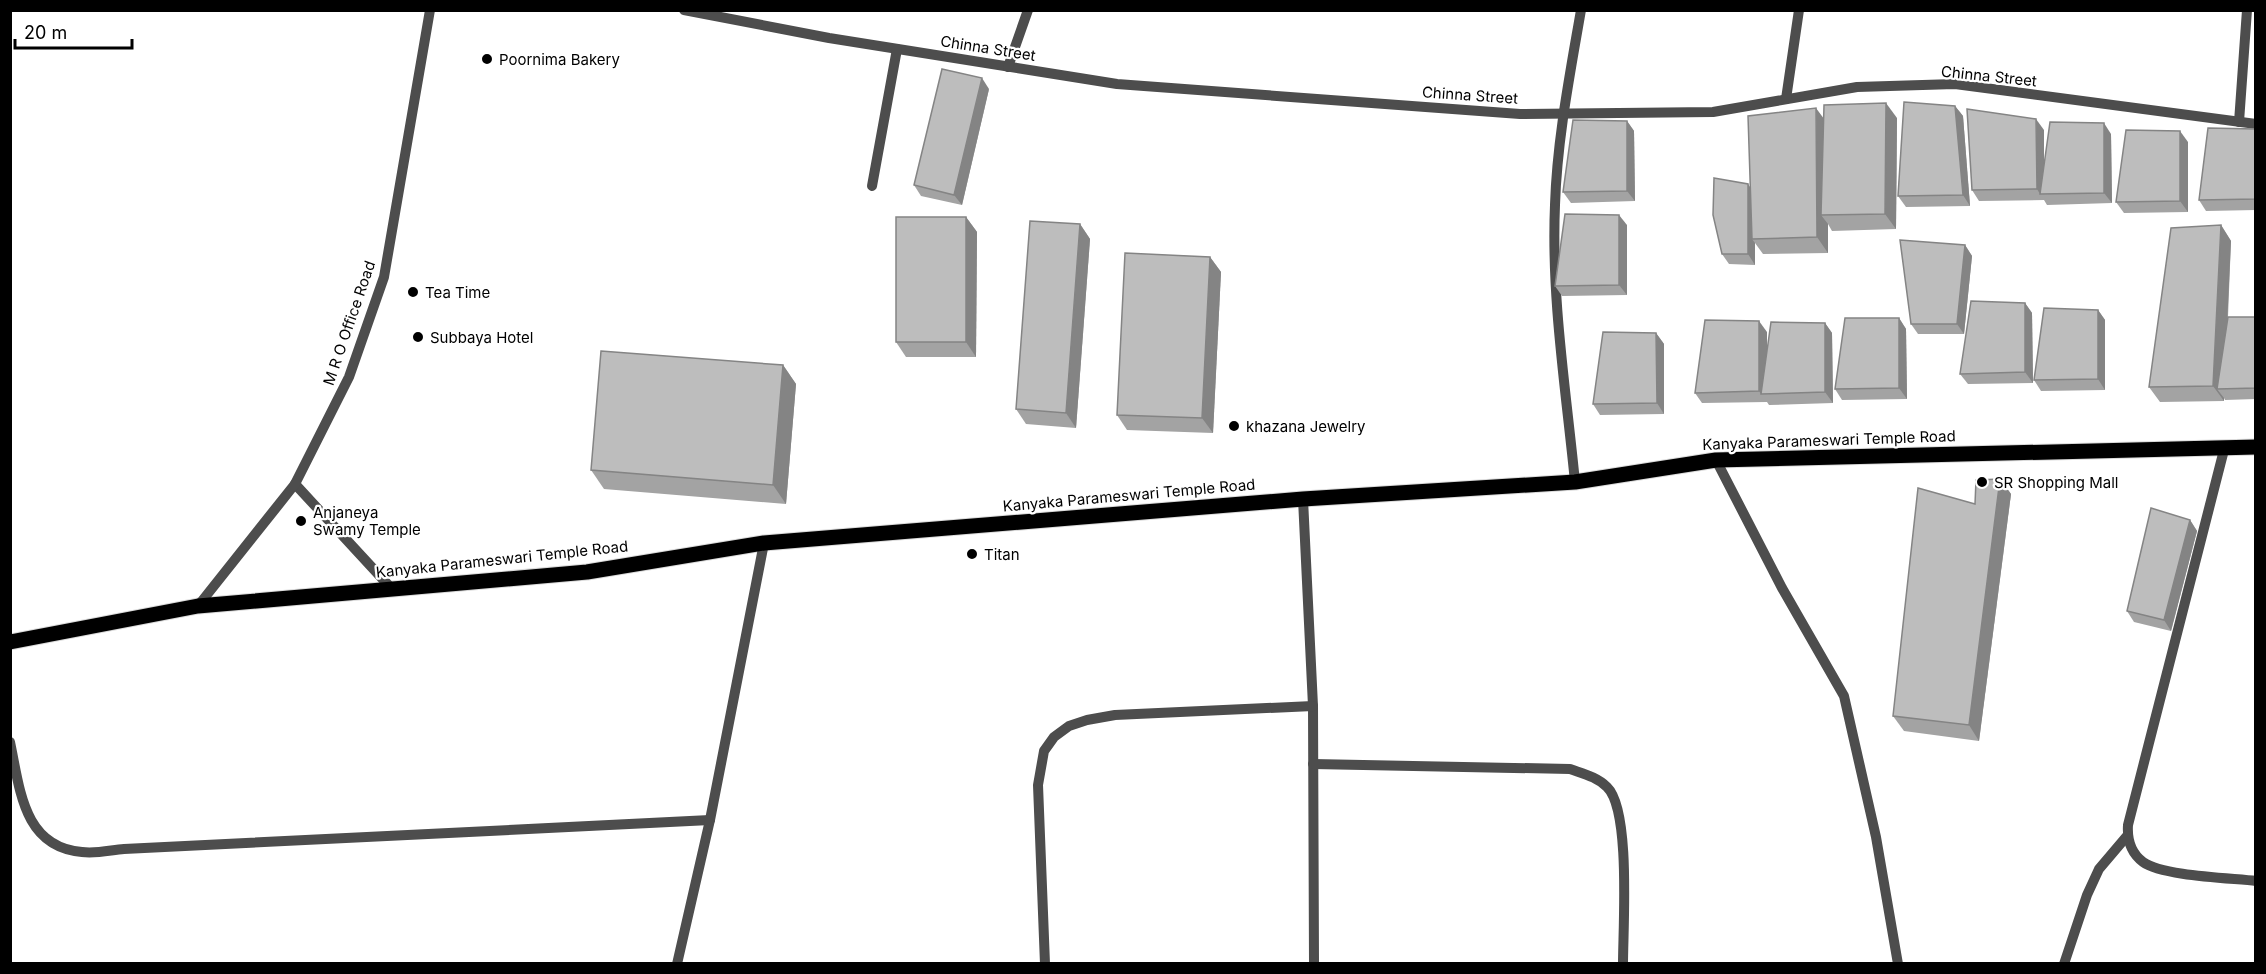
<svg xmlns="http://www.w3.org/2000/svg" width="2266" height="974" font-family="Inter,sans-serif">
  <rect width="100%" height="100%" fill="#fff"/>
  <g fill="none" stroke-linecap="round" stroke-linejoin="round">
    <g stroke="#dbdbdb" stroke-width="17">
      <path id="major" d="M10,642L198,606L587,572L764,543L1303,499L1575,482L1716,460L2256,447"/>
    </g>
    <g stroke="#4d4d4d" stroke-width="10">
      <path d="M684,10L829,38L1117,84L1520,114L1713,112L1857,87L1955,84L2256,124"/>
      <path d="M1008,67L1028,10"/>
      <path d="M1786,99L1799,10"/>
      <path d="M2239,122L2247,10"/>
      <path d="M872,186L897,49"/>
      <path d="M2225,446L2128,825C2127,840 2131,853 2143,862C2162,876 2230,878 2256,881"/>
      <path d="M1716,460L1782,588L1844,696L1876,837L1898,964"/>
      <path d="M1575,482C1566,390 1551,297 1555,205C1557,140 1570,74 1581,10"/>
      <path d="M295,484L391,588"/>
      <path d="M1303,499L1313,706L1314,964"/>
      <path d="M198,606L295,484L349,377L384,277L430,10"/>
      <path d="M10,742C20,789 23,847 82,852C96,854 111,850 124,849L710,820"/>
      <path d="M1313,764L1570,769C1584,774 1597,777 1607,787C1631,810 1623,927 1623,964"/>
      <path d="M677,964L710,820L764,543"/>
      <path d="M1045,964L1038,785L1044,751L1054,737L1069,726L1087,720L1115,715L1313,706"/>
      <path d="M2064,964L2087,895L2099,869L2127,836"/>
    </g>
    <use href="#major" stroke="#000" stroke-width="15"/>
  </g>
  <g fill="#a3a3a3">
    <path d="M989,89L962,205L921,196L914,185Z"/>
    <path d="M1955,106L1963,116L1970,206L1906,207L1898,196Z"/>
    <path d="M1823,118H1897L1896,229L1832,231L1828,224V253L1763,254L1755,243V265L1729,264L1722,254L1748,184L1751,189Z"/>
    <path d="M1627,121L1634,131L1635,201L1571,203L1563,192Z"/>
    <path d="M2256,129V210L2206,211L2199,200Z"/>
    <path d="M2044,130V164L2111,134L2112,203L2047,205L2044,200L1979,201L1972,190Z"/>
    <path d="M2188,142V212L2124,213L2116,202Z"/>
    <path d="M966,217L977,232L976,357H906L896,342Z"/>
    <path d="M1080,224L1090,239L1076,428L1026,424L1016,409Z"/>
    <path d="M1627,225V295L1562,296L1555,286Z"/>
    <path d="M2221,225L2231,241L2228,317H2256V399L2225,400L2224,398V401L2160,402L2149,387Z"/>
    <path d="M1965,245L1972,256L1964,334H1918L1911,324Z"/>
    <path d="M1210,257L1221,272L1213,433L1127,430L1117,415Z"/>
    <path d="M2025,303L2032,313L2033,383L1968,384L1960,374Z"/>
    <path d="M2098,310L2105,320V390L2041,391L2034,380Z"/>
    <path d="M1899,318L1906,329L1907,399L1842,400L1835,389Z"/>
    <path d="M1825,323L1832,333L1833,403L1769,405L1767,402L1702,403L1695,393L1767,332V355Z"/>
    <path d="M1656,333L1664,344V414L1600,415L1593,404Z"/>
    <path d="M783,365L796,384L786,504L604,489L591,470Z"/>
    <path d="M2000,479L2011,494L1979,741L1904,731L1893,716L1975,504Z"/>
    <path d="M2190,520L2197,531L2171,631L2134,622L2127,611Z"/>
  </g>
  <g fill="#848484">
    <path d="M982,78L989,89L962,205L954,195Z"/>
    <path d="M1886,103L1897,118L1896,229L1885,214Z"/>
    <path d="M1955,106L1963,116L1970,206L1963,195Z"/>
    <path d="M1816,108L1827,123L1821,215L1828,224V253L1817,237Z"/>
    <path d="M2036,119L2044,130V194H2040L2037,189Z"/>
    <path d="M1627,121L1634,131L1635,201L1627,191Z"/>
    <path d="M2104,123L2111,134L2112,203L2104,193Z"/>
    <path d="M2180,131L2188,142V212L2180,201Z"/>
    <path d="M1748,184L1755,195L1752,239L1755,243V265L1748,254Z"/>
    <path d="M1619,215L1627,225V295L1619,285Z"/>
    <path d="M966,217L977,232L976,357L966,342Z"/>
    <path d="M1080,224L1090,239L1076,428L1066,413Z"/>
    <path d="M2221,225L2231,241L2224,389H2217L2224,398V401L2213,386Z"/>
    <path d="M1965,245L1972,256L1964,334L1957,324Z"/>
    <path d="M1210,257L1221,272L1213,433L1202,418Z"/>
    <path d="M2025,303L2032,313L2033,383L2025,372Z"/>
    <path d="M2098,310L2105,320V390L2098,379Z"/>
    <path d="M1899,318L1906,329L1907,399L1899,388Z"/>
    <path d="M1759,321L1767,332V394H1761L1759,391Z"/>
    <path d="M1825,323L1832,333L1833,403L1825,392Z"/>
    <path d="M1656,333L1664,344V414L1657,403Z"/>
    <path d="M783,365L796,384L786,504L773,485Z"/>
    <path d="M2000,479L2011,494L1979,741L1969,725Z"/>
    <path d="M2190,520L2197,531L2171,631L2164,620Z"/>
  </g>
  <g fill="#bdbdbd" stroke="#848484" stroke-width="1.5">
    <path d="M942,69L982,78L954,195L914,185Z"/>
    <path d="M1904,102L1955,106L1963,195L1898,196Z"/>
    <path d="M1886,103L1885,214L1821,215L1824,105Z"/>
    <path d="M1816,108L1817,237L1752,239L1748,116Z"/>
    <path d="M1967,109L2036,119L2037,189L1972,190Z"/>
    <path d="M1573,120L1627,121V191L1563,192Z"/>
    <path d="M2050,122L2104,123V193L2040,194Z"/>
    <path d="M2208,128L2256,129V199L2199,200Z"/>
    <path d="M2126,130L2180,131V201L2116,202Z"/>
    <path d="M1714,178L1748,184V254H1722L1713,215Z"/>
    <path d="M1565,214L1619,215V285L1555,286Z"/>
    <rect x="896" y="217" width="70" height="125"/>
    <path d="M1030,221L1080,224L1066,413L1016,409Z"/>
    <path d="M2221,225L2213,386L2149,387L2171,228Z"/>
    <path d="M1900,240L1965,245L1957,324H1911Z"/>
    <path d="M1125,253L1210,257L1202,418L1117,415Z"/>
    <path d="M1971,301L2025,303V372L1960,374Z"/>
    <path d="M2044,308L2098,310V379L2034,380Z"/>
    <path d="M2228,317H2256V388L2217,389Z"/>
    <path d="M1845,318H1899V388L1835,389Z"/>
    <path d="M1705,320L1759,321V391L1695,393Z"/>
    <path d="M1771,322L1825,323V392L1761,394Z"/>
    <path d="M1603,332L1656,333L1657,403L1593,404Z"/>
    <path d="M601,351L783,365L773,485L591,470Z"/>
    <path d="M2000,479L1969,725L1893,716L1918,488L1975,504L1976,480Z"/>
    <path d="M2151,508L2190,520L2164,620L2127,611Z"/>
  </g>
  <g fill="#000" stroke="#fff" stroke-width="2">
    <circle cx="487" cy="59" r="6"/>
    <circle cx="413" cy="292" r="6"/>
    <circle cx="418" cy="337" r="6"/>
    <circle cx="1234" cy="426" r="6"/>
    <circle cx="1982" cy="482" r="6"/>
    <circle cx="301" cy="521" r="6"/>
    <circle cx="972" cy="554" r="6"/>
  </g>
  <g text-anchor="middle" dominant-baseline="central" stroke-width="4.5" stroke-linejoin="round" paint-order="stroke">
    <g font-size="15" fill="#000" stroke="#fff">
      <text transform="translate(988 48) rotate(9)">Chinna Street</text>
      <text transform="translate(1989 76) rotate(6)">Chinna Street</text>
      <text transform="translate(1470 95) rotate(4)">Chinna Street</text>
      <text transform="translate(349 323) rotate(-71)">M R O Office Road</text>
      <text transform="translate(1829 440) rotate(-2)">Kanyaka Parameswari Temple Road</text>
      <text transform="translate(1129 495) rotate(-5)">Kanyaka Parameswari Temple Road</text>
      <text transform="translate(502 559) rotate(-6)">Kanyaka Parameswari Temple Road</text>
    </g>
    <g font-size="15" fill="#000" stroke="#fff" text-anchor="start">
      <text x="499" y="59">Poornima Bakery</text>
      <text x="425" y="292">Tea Time</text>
      <text x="430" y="337">Subbaya Hotel</text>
      <text x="1246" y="426">khazana Jewelry</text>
      <text x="1994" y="482">SR Shopping Mall</text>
      <text x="313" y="512">Anjaneya<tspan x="313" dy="17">Swamy Temple</tspan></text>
      <text x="984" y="554">Titan</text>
    </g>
  </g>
  <rect width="2266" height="974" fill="none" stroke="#000000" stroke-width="24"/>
  <path d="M15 39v9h117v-9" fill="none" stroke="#000000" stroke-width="3"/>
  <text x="24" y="39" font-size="18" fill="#000000" stroke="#ffffff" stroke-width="4.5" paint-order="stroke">20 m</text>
</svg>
